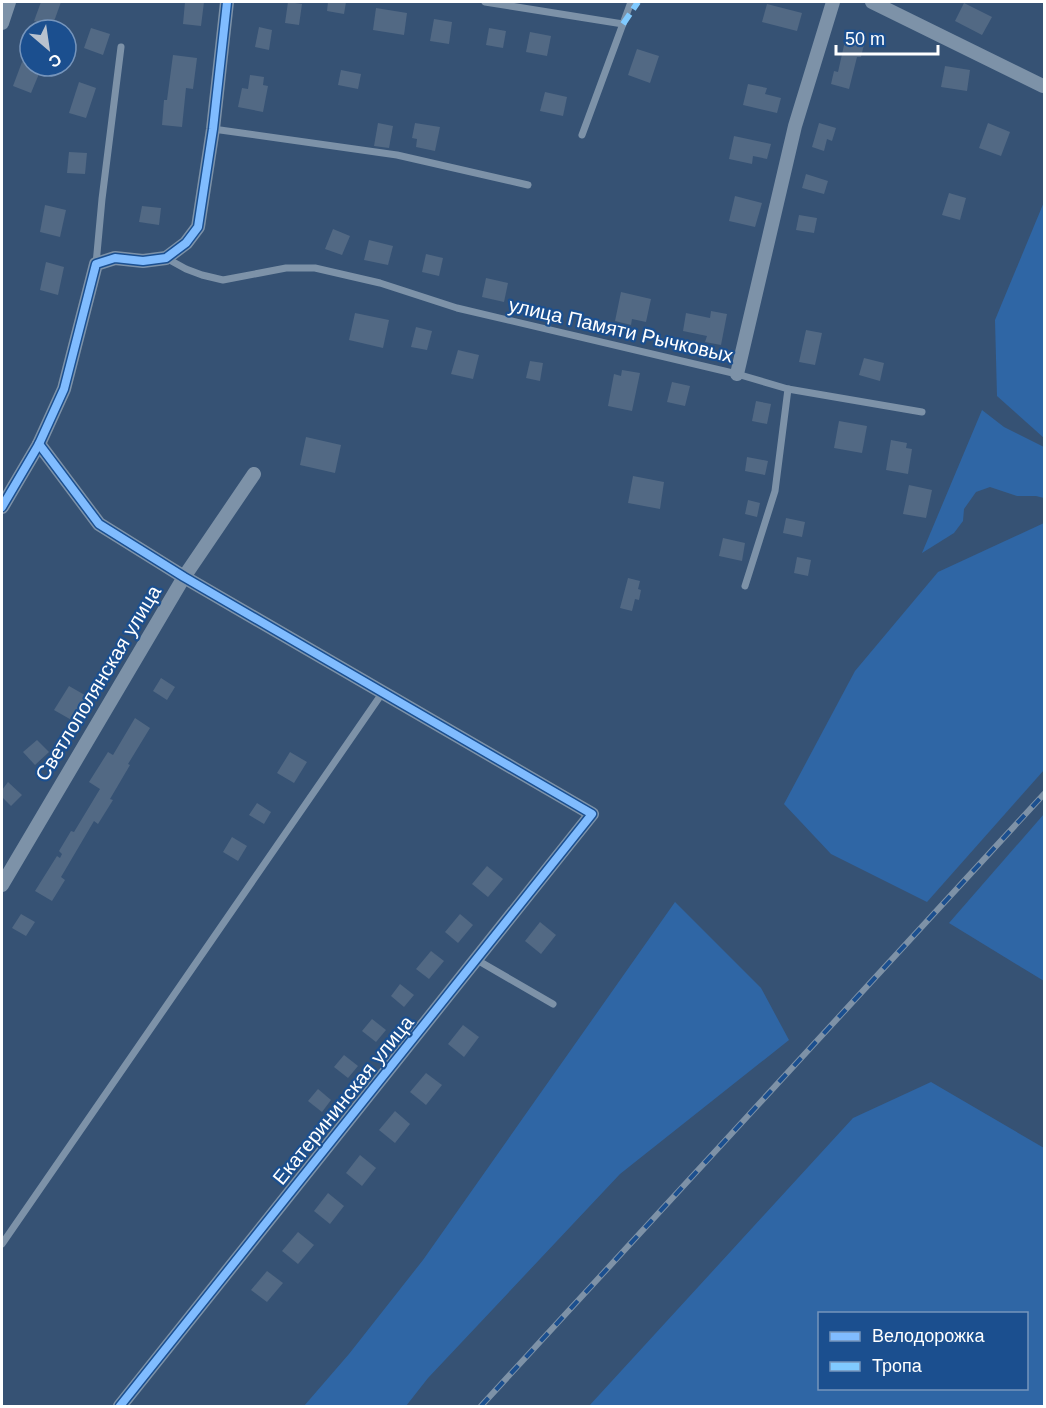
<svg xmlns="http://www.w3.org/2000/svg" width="1046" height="1408" font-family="Helvetica,sans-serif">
  <rect width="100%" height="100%" fill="#365274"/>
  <g fill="#2f66a5" fill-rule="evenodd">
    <path d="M1044,202V438L997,396L995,320Z"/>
    <path d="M982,410L1004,427L1044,447V498L1036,496H1017L990,487L976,492L964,509L963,521L954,533L922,553Z"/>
    <path d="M1044,523V770L927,902L831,854L784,804L855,671L938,572Z"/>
    <path d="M1044,814V981L949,923Z"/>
    <path d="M675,902L761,988L789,1040L620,1174L428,1378L406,1406H304L349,1354L423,1260Z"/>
    <path d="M931,1082L1044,1148V1406H589L853,1118ZM820,1314H1026V1388H820Z"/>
  </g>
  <g fill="#526984">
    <path d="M41,2H61L52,27L34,21Z"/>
    <path d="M185,2H204L201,26L183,24Z"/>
    <path d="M288,2L302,4L299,25L285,23Z"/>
    <path d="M328,2H346L344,14L327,11Z"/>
    <path d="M964,3L992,17L982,35L955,21Z"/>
    <path d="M767,4L802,13L797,31L762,22Z"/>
    <path d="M376,8L407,13L404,35L373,30Z"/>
    <path d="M434,19L452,22L449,44L430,41Z"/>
    <path d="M259,27L272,30L269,50L255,47Z"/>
    <path d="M91,28L110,34L103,55L84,48Z"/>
    <path d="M489,28L506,31L503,48L486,45Z"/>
    <path d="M530,32L551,36L547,56L526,52Z"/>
    <path d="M847,32L866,36L861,57H857L849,89L831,84L834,71L838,72Z"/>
    <path d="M637,49L659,56L650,83L628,75Z"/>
    <path d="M173,55L197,58L193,89L186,88L182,127L162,125L164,100H167Z"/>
    <path d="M22,62L41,69L31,93L13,86Z"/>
    <path d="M945,66L970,70L967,91L941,87Z"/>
    <path d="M341,70L361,74L358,89L338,85Z"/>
    <path d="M250,75L264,77L263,85L268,86L263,112L238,107L242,88L248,89Z"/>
    <path d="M79,82L96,88L86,118L69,113Z"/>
    <path d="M748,84L767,88L765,94L781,98L777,113L743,105Z"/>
    <path d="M545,92L567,97L563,116L540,111Z"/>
    <path d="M378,123L393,126L389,148L374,146Z"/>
    <path d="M415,123L440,127L435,151L416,147L417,139L412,138Z"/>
    <path d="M819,123L836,128L832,141L827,139L824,151L812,147Z"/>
    <path d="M988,123L1010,132L1001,156L979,148Z"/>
    <path d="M734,136L771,144L767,159L753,156L752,164L729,159Z"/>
    <path d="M69,152L87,153L85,174L67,173Z"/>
    <path d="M806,174L828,181L824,194L802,188Z"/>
    <path d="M949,193L966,198L960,220L942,215Z"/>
    <path d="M735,196L762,203L755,227L729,221Z"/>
    <path d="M45,205L66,210L60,237L40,232Z"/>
    <path d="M142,206L161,208L159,225L139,222Z"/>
    <path d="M799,215L817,218L814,233L796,230Z"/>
    <path d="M333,229L350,236L342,255L325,249Z"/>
    <path d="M369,240L393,246L388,265L364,260Z"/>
    <path d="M426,254L443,258L439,276L422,272Z"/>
    <path d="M46,262L64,267L58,295L40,290Z"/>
    <path d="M486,278L508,283L504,302L482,297Z"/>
    <path d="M621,292L651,299L646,322L632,319L631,325L615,321Z"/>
    <path d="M711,311L727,314L721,345L705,342L707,336L683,331L686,313L710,318Z"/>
    <path d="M355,313L389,320L383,348L349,340Z"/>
    <path d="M416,327L432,331L427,350L411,347Z"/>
    <path d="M806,330L822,333L815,365L799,362Z"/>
    <path d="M458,350L479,355L473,379L451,374Z"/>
    <path d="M864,358L884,363L880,381L859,375Z"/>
    <path d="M530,361L543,363L540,381L526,378Z"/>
    <path d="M622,370L640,373L632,411L608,406L614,374L621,376Z"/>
    <path d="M672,382L690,386L685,406L667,402Z"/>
    <path d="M756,401L771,404L767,424L752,421Z"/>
    <path d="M839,421L867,426L862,453L834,448Z"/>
    <path d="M306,437L341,445L335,473L300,465Z"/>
    <path d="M891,440L907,443L906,448L912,449L908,474L886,470Z"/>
    <path d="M747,457L768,461L765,475L745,471Z"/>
    <path d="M633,476L664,482L660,509L628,503Z"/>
    <path d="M909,485L932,490L926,518L903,514Z"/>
    <path d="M748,500L760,503L757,517L745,514Z"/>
    <path d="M786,518L805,522L802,537L783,533Z"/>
    <path d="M723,538L745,543L742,561L719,556Z"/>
    <path d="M797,557L811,560L808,576L794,573Z"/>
    <path d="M628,578L640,581L638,589L641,590L639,600L635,599L632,611L620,608Z"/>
    <path d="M161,678L175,687L167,700L153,691Z"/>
    <path d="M69,686L90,698L75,722L54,710Z"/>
    <path d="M135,718L150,728L128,764L130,765L110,799L113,800L98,824L94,821L61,877L65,880L52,901L35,891L57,856L60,858L62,854L59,851L71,831L74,832L100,789L89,782L108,752L113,755Z"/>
    <path d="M37,740L49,752L35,765L23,752Z"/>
    <path d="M290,752L307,762L294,783L277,773Z"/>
    <path d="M8,782L22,795L11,806L2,797V790Z"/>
    <path d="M257,803L271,812L264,824L249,815Z"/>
    <path d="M232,837L247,846L238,861L223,852Z"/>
    <path d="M487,866L503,879L488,897L472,884Z"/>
    <path d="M21,914L35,922L26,936L12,928Z"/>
    <path d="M460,914L473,925L458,943L445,932Z"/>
    <path d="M540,922L556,935L541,954L525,941Z"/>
    <path d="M431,951L444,961L429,979L416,969Z"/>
    <path d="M400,984L414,995L404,1007L391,996Z"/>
    <path d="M372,1019L386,1030L376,1042L362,1031Z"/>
    <path d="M463,1025L479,1037L464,1057L448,1044Z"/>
    <path d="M344,1055L358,1066L348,1078L334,1067Z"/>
    <path d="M426,1073L442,1085L426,1105L410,1092Z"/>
    <path d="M318,1089L331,1100L322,1112L308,1101Z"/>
    <path d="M395,1111L410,1124L395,1143L379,1130Z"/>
    <path d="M360,1155L376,1168L362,1186L346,1173Z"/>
    <path d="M328,1193L344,1206L330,1224L314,1211Z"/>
    <path d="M298,1232L314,1245L298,1264L282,1251Z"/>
    <path d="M267,1271L283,1283L267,1302L251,1290Z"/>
  </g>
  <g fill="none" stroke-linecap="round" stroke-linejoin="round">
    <g stroke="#7d92a8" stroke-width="7">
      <path d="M485,2L623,24"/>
      <path d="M213,129L397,155L528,185"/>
      <path d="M582,135L631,2"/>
      <path d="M166,258L186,269L202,275L223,280L286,268H315L380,283L457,308L737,374L788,389L922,412"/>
      <path d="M96,264L102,199L121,47"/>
      <path d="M745,586L775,491L788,389"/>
      <path d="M477,960L553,1004"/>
      <path d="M2,1244L383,692"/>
    </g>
    <g stroke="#7d92a8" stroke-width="14">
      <path d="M872,2L1043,86"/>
      <path d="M2,23L9,2"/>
      <path d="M737,374L795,126L833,2"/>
      <path d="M39,444L99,524L184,577L592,814L120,1406"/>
      <path d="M2,507L39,444L64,389L96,264L115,258L143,261L166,258L186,243L198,227L213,129L227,2"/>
      <path d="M2,885L184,577L254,474"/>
    </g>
    <g stroke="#7e92a7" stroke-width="6">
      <path id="rail" d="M481,1406L1044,794"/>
    </g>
    <use href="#rail" stroke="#1b4f8f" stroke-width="4" stroke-dasharray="11" stroke-linecap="butt"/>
    <path stroke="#80caff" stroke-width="6" stroke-dasharray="12 6" stroke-linecap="butt" d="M623,24L638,2"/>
    <g stroke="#1b4f8f" stroke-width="11">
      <g id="cycleway">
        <path d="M39,444L99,524L184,577L592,814L120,1406"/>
        <path d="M2,507L39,444L64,389L96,264L115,258L143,261L166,258L186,243L198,227L213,129L227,2"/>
      </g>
    </g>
    <use href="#cycleway" stroke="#80bcff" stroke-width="8"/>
  </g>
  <g text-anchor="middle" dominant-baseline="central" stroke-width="4.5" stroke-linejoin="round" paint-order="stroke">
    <g font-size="20" fill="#fff" stroke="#1b4f8f">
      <text transform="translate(621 330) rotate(13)">улица Памяти Рычковых</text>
      <text transform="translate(98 683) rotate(-59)">Светлополянская улица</text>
      <text transform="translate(343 1100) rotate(-51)">Екатерининская улица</text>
    </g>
  </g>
  <rect width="1046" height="1408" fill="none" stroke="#ffffff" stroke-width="6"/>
  <rect x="818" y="1312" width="210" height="78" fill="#1b4f8f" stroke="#7695bc" stroke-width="1.5"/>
  <rect x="830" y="1332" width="30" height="9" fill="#80bcff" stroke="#7695bc" stroke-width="1.5"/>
  <text x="872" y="1342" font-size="18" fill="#ffffff">Велодорожка</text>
  <rect x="830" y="1362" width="30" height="9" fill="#80caff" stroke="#7695bc" stroke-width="1.5"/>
  <text x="872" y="1372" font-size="18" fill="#ffffff">Тропа</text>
  <g transform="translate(48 48) rotate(151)"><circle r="28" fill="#1b4f8f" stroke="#7695bc" stroke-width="1.5"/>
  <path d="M0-4.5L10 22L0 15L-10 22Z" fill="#b9c2ce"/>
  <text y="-9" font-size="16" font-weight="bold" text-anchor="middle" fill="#ffffff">С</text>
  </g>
  <path d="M836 45v9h102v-9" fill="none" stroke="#ffffff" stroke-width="3"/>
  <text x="845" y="45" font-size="18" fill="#ffffff" stroke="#1b4f8f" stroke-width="4.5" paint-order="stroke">50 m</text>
</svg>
